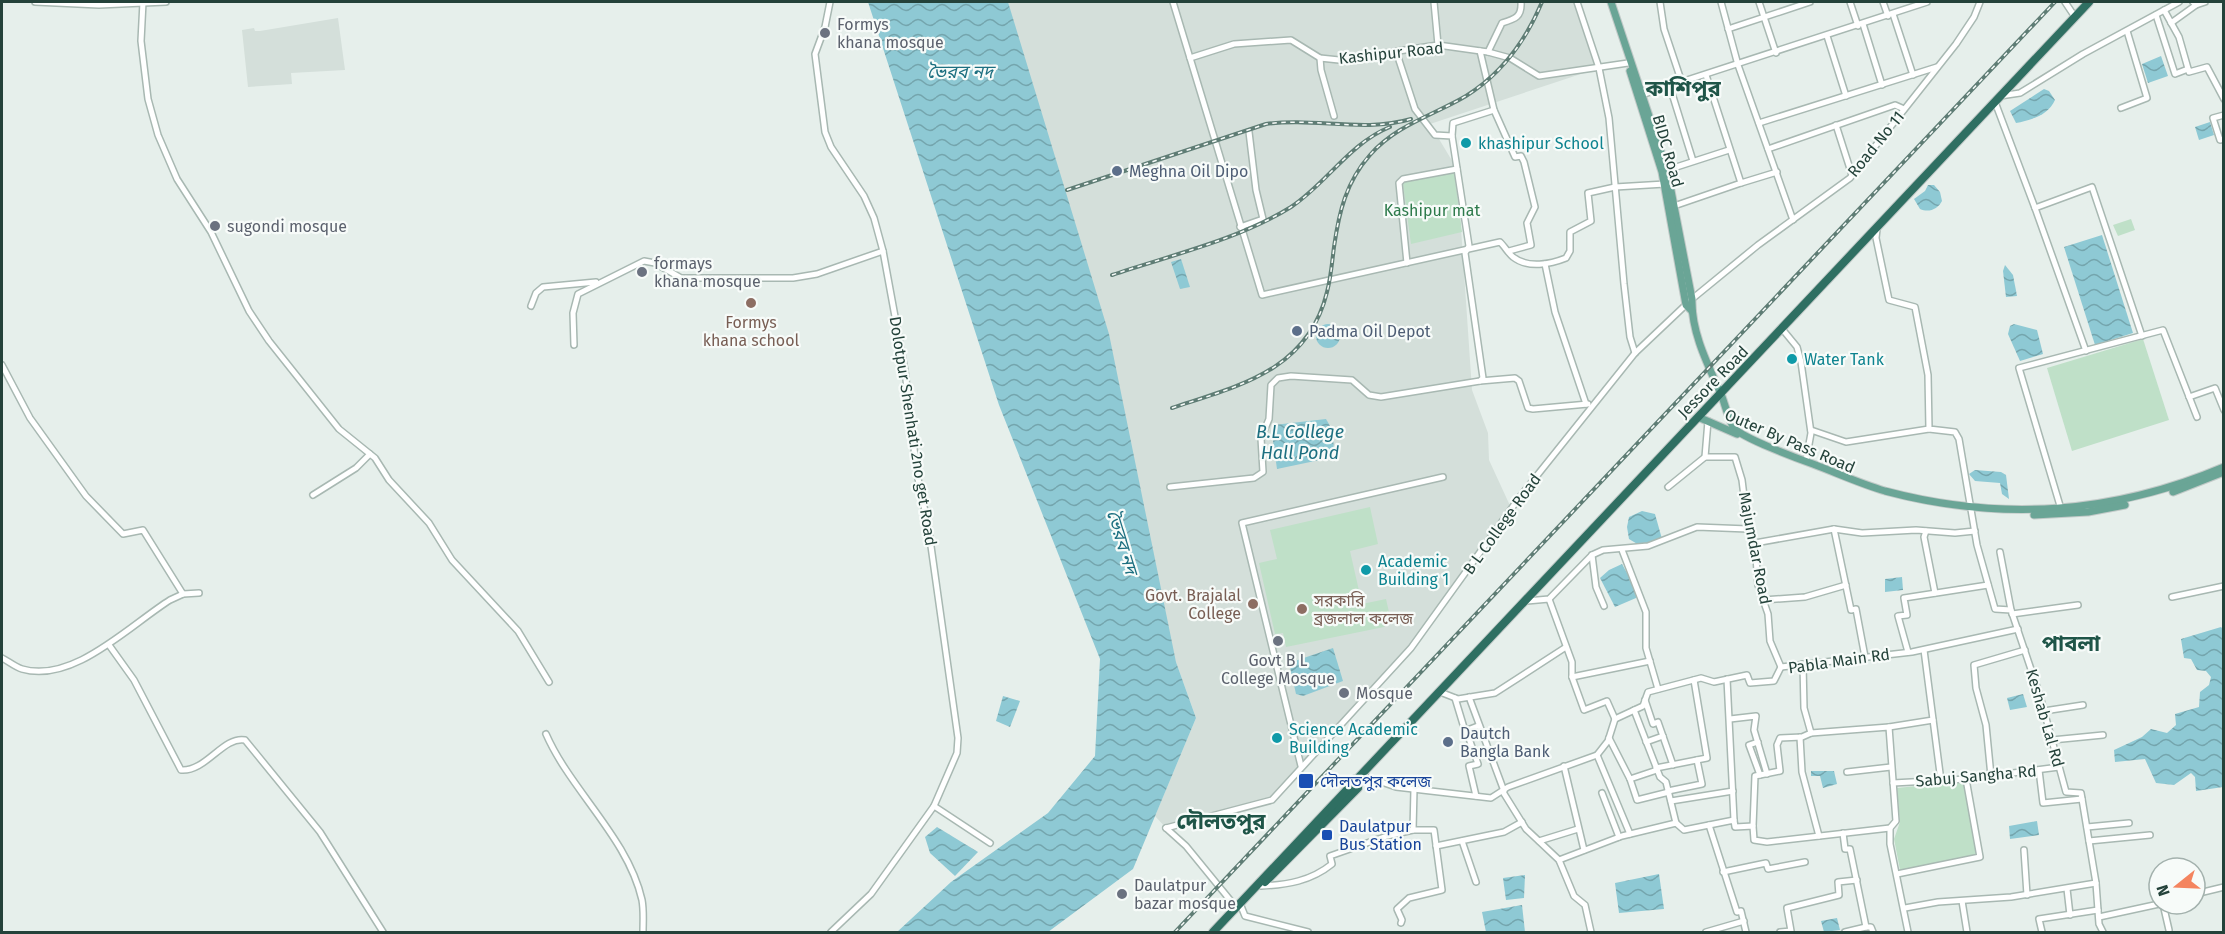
<svg xmlns="http://www.w3.org/2000/svg" width="2225" height="934" font-family="'Fira Sans','Noto Sans Bengali',sans-serif">
  <defs>
    <pattern id="water-waves" width="16" height="10" patternUnits="userSpaceOnUse" patternTransform="scale(1.5)"><rect width="16" height="10" fill="#8ec9d4"/><path d="M0 5q4-4 8 0t8 0" fill="none" stroke="#74a5ad"/></pattern>
  </defs>
  <rect width="100%" height="100%" fill="#e6efeb"/>
  <g fill="#d4dfda">
    <path d="M1008,2H1577L1599,68L1430,124L1457,169L1472,390L1488,433L1489,460L1512,510L1411,648L1272,800L1166,828L1155,816L1196,718L1176,662Z"/>
    <path d="M338,18L345,70L291,73L292,84L248,87L242,30L254,28L255,31H260Z"/>
  </g>
  <g fill="#bfe0c8">
    <path d="M1454,172L1462,232L1411,244L1403,184L1407,180Z"/>
    <path d="M2131,219L2135,230L2118,236L2113,225Z"/>
    <path d="M2143,339L2169,420L2072,451L2047,368Z"/>
    <path d="M1370,507L1378,544L1350,551L1362,604L1386,599L1391,621L1384,627L1286,647L1283,633L1275,634L1259,563L1277,559L1270,530Z"/>
    <path d="M1964,781L1977,856L1900,870L1894,839L1900,822L1897,788Z"/>
  </g>
  <g fill="url(#water-waves)">
    <path d="M868,2H1008L1109,334L1176,662L1196,718L1133,869L1048,932H897L951,882L1048,813L1095,756L1100,659L999,405Z"/>
    <path d="M2161,56L2168,76L2148,83L2142,64Z"/>
    <path d="M2044,89L2049,91L2055,100C2048,116 2030,120 2016,123L2010,111Z"/>
    <path d="M2210,122L2214,135L2199,140L2195,127Z"/>
    <path d="M1928,185H1934L1940,192L1942,201C1938,209 1929,213 1920,209L1914,199L1925,191Z"/>
    <path d="M2102,235L2133,333L2095,345L2064,247Z"/>
    <path d="M1181,259L1190,287L1180,289L1171,262Z"/>
    <path d="M2005,265L2013,275L2017,296L2006,297L2003,271Z"/>
    <path d="M2014,324L2037,330L2043,354L2020,361L2008,334L2010,326Z"/>
    <circle cx="1328" cy="336" r="12"/>
    <path d="M1326,419L1333,431L1334,457L1277,469L1272,434L1274,425Z"/>
    <path d="M1975,470L2001,472L2006,475L2009,499L2002,494L2000,483L1975,481L1969,474Z"/>
    <path d="M1642,511L1655,514L1662,539L1639,545L1629,539L1627,527L1629,517Z"/>
    <path d="M1622,564L1637,591L1636,598L1615,607L1600,578L1609,570Z"/>
    <path d="M1902,577L1903,590L1885,592V579Z"/>
    <path d="M2221,627L2224,630L2223,787L2196,791L2195,777L2191,773L2174,785L2156,783L2145,759L2115,762L2114,750L2142,737L2151,729L2167,733L2176,725L2175,714L2199,707L2200,692L2209,685L2211,677L2206,671L2197,670L2191,659L2184,658L2181,639Z"/>
    <path d="M1333,648L1343,681L1303,696L1296,694L1289,663Z"/>
    <path d="M2023,694L2027,707L2010,710L2007,698Z"/>
    <path d="M1003,696L1020,701L1010,727L996,721Z"/>
    <path d="M1811,771H1834L1837,784L1823,788L1820,776H1811Z"/>
    <path d="M2037,821L2039,835L2010,839L2009,826Z"/>
    <path d="M937,827L978,852L955,876L930,853L925,837Z"/>
    <path d="M1659,874L1664,909L1619,913L1615,883Z"/>
    <path d="M1525,875L1524,898L1506,900L1503,878Z"/>
    <path d="M1522,905L1525,932H1486L1482,912Z"/>
    <path d="M1837,918L1840,930L1824,932L1821,921Z"/>
  </g>
  <g fill="none" stroke-linecap="round" stroke-linejoin="round">
    <g stroke="#a8b8b2" stroke-width="8">
      <g id="minor">
        <path d="M35,2L99,5L166,2"/>
        <path d="M143,2L141,41L148,99L158,135L177,179L211,232L249,311L269,341L339,429L375,458L389,480L429,523L452,560L518,631L549,682"/>
        <path d="M830,2L825,27L815,54L825,132L831,147L864,196L874,218L883,251L905,371L917,474L928,525L958,738L957,753L934,806L990,843"/>
        <path d="M1173,2L1262,295L1500,242C1505,247 1509,254 1513,257C1528,269 1551,264 1566,258L1570,251V232L1591,221L1588,193L1615,187L1665,184"/>
        <path d="M1434,2L1438,45"/>
        <path d="M1577,2L1599,68L1609,118L1624,284L1630,337L1635,353"/>
        <path d="M1660,2L1664,29L1682,83"/>
        <path d="M1721,2L1738,65L1793,220"/>
        <path d="M1759,2L1776,53"/>
        <path d="M1850,2L1858,26"/>
        <path d="M1883,2L1888,16"/>
        <path d="M2065,2L2075,17"/>
        <path d="M2193,2L2196,5L2205,2"/>
        <path d="M2164,10L2179,37L2189,72L2207,67L2224,99"/>
        <path d="M1893,14L1913,75"/>
        <path d="M2156,15L2175,74L2188,69"/>
        <path d="M2171,23L2196,5"/>
        <path d="M1863,24L1882,85"/>
        <path d="M1728,29L1810,2"/>
        <path d="M1827,36L1846,96"/>
        <path d="M1480,51L1494,110L1515,157L1521,156L1524,162L1535,207L1527,223L1531,245L1509,251"/>
        <path d="M1488,52L1502,23C1515,19 1522,17 1521,2"/>
        <path d="M1190,58L1234,44L1291,40L1320,58L1339,60L1438,45L1488,52L1510,58L1539,76L1628,63"/>
        <path d="M1320,58L1321,70L1334,116"/>
        <path d="M1706,75L1741,183L1777,172"/>
        <path d="M1670,87L1693,161"/>
        <path d="M1638,96L1927,2"/>
        <path d="M2000,96L2020,93L2083,54L2179,2"/>
        <path d="M1995,102L2035,208L2092,187L2142,336"/>
        <path d="M2121,108L2147,98L2127,31"/>
        <path d="M2224,115L2213,118L2220,140L2224,139"/>
        <path d="M1759,123L1937,67"/>
        <path d="M1836,125L1852,175"/>
        <path d="M1452,136L1453,123L1494,110"/>
        <path d="M1768,149L1895,105L1904,109"/>
        <path d="M1664,171L1729,150"/>
        <path d="M1671,207L1741,183"/>
        <path d="M2035,208L2086,351"/>
        <path d="M1240,227L1263,219L1256,190L1249,132"/>
        <path d="M1877,229L1876,238L1889,300L1915,307L1928,375L1929,429L1955,432L1959,439L1977,545L1995,609L2011,610L2040,696L2066,792L2081,793L2096,883L2099,924L2103,932"/>
        <path d="M1407,263L1399,183L1403,179L1457,169"/>
        <path d="M1545,264L1555,312L1586,404"/>
        <path d="M531,306L536,293L543,287L596,282"/>
        <path d="M1783,330L1797,347L1801,362L1811,433L1806,461"/>
        <path d="M574,345L573,313L578,294L644,261L655,263L681,278H793L817,274L883,251"/>
        <path d="M2,365L30,418L86,496L123,534L143,530L183,594"/>
        <path d="M1480,381L1515,378L1519,381L1528,408L1533,409L1588,404"/>
        <path d="M2189,397L2215,388L2224,410"/>
        <path d="M1811,430L1846,442L1929,429"/>
        <path d="M1705,457H1735L1742,480L1748,529L1755,543L1758,585L1768,614L1770,641L1781,667"/>
        <path d="M1170,487L1254,478L1263,472L1261,438L1269,419L1271,385L1278,378L1291,376L1352,380L1369,395L1381,397L1480,381L1483,378L1465,253L1469,246L1452,136L1435,135L1415,109L1396,51"/>
        <path d="M1668,487L1705,457L1708,421"/>
        <path d="M313,495L356,468L370,454"/>
        <path d="M2061,509L2019,368L2163,330L2197,417"/>
        <path d="M1834,529L1851,610L1856,609L1865,657"/>
        <path d="M1926,531L1924,537L1935,593"/>
        <path d="M1755,543L1834,529L1862,533L1916,530L1955,533L1975,531"/>
        <path d="M1622,550L1646,612V648L1658,689"/>
        <path d="M2000,552L2011,610"/>
        <path d="M1592,555L1596,587L1604,606"/>
        <path d="M2172,597L2224,586"/>
        <path d="M1549,599L1572,662V677L1584,710L1607,701L1615,719"/>
        <path d="M1763,600L1805,597L1846,585"/>
        <path d="M1527,601L1549,599L1592,555L1603,550L1648,546L1697,527L1748,529"/>
        <path d="M2012,614L2078,605"/>
        <path d="M109,645L134,680L181,770C206,772 223,736 245,740L320,832L383,932"/>
        <path d="M1924,650L1941,781"/>
        <path d="M1908,652L1898,616L1907,615L1904,598L1988,585"/>
        <path d="M2,658C8,661 15,667 22,669C73,684 130,625 170,600L183,594L199,593"/>
        <path d="M1781,667L1912,652L2018,629"/>
        <path d="M1572,677L1650,661"/>
        <path d="M1727,679L1734,820"/>
        <path d="M1440,692L1458,699L1495,693L1566,647"/>
        <path d="M1469,697L1504,791"/>
        <path d="M1455,698L1465,731L1478,726"/>
        <path d="M1645,700L1653,724L1658,722L1673,765"/>
        <path d="M1634,710L1660,777L1666,782L1676,823"/>
        <path d="M2044,711L2083,705"/>
        <path d="M1615,719L1643,706L1648,692L1701,678L1714,682L1747,675L1750,683L1774,681L1781,667"/>
        <path d="M1730,719L1756,716L1754,730L1767,774"/>
        <path d="M1889,727L1933,720"/>
        <path d="M1466,730L1478,764L1469,766L1476,796"/>
        <path d="M546,734C571,791 628,838 642,900C644,911 643,922 643,932"/>
        <path d="M1800,737L1802,772L1819,836"/>
        <path d="M1609,738L1630,779L1637,800L1669,792"/>
        <path d="M2052,740L2103,735"/>
        <path d="M1646,742L1663,736"/>
        <path d="M1758,742L1749,745L1760,775"/>
        <path d="M1597,755L1630,834"/>
        <path d="M1301,766L1242,523L1443,477"/>
        <path d="M1564,766L1584,850"/>
        <path d="M1656,768L1707,758L1694,680"/>
        <path d="M2039,770L2043,803L2082,799"/>
        <path d="M1847,772L1891,767"/>
        <path d="M1361,775L1396,787L1491,798L1508,787L1597,755L1608,741L1615,719"/>
        <path d="M1991,776L1986,725L1976,688L1974,665L2025,650"/>
        <path d="M1630,779L1657,770"/>
        <path d="M1893,783L1966,779L2059,767"/>
        <path d="M1668,791L1702,784L1697,760"/>
        <path d="M1503,792L1526,829L1559,860L1574,896L1585,905L1591,932"/>
        <path d="M1602,793L1619,837"/>
        <path d="M1671,801L1733,791"/>
        <path d="M1676,823L1684,830L1734,820L1735,827L1753,826L1754,840L1767,842L1890,828L1896,821L1889,727L1811,733L1804,708L1803,664"/>
        <path d="M1709,825L1737,912L1741,911L1746,932"/>
        <path d="M1753,826L1755,776L1780,771L1777,745L1780,738L1802,737L1811,733"/>
        <path d="M2087,827L2129,823"/>
        <path d="M1166,828L1272,800L1411,648L1519,498L1635,353L1692,299L1758,245L1850,178L1956,44L1974,17L1980,2"/>
        <path d="M1166,828L1186,846L1235,906H1241L1245,916L1308,932"/>
        <path d="M1890,828V844L1908,932"/>
        <path d="M1843,833L1845,849H1850L1866,927H1871L1873,932"/>
        <path d="M1462,841L1476,882"/>
        <path d="M1539,841L1578,829"/>
        <path d="M2089,841L2150,835"/>
        <path d="M1436,846L1504,832L1522,822"/>
        <path d="M2024,850L2027,895"/>
        <path d="M1559,860L1622,836L1676,823"/>
        <path d="M1723,872L1766,863L1768,869L1805,862"/>
        <path d="M1897,874L1980,857L1966,779"/>
        <path d="M1261,886C1287,885 1311,881 1332,864L1330,856L1387,836L1413,830"/>
        <path d="M2067,889L2070,915"/>
        <path d="M2195,894L2224,887"/>
        <path d="M1962,901L1967,932"/>
        <path d="M2163,904L2169,930"/>
        <path d="M1905,908L1938,902L2011,897L2096,883"/>
        <path d="M2099,917L2159,904"/>
        <path d="M1401,923L1402,920L1397,909L1409,898L1442,890L1434,830H1413L1414,789"/>
        <path d="M831,932L871,894L934,806"/>
        <path d="M1706,932L1744,921"/>
        <path d="M1780,932L1791,931L1787,908L1839,895L1838,882L1857,880"/>
        <path d="M1845,932L1866,927"/>
        <path d="M2042,932L2039,919L2098,910"/>
      </g>
    </g>
    <g stroke="#c2cac8" stroke-width="9">
      <g id="major">
        <path d="M1611,2L1667,170L1692,299C1691,332 1708,365 1721,394C1725,404 1728,419 1734,428C1742,438 1799,459 1813,464C1837,473 1861,484 1885,491C2002,522 2113,514 2224,467"/>
        <path d="M1630,71L1662,172L1686,305L1692,311"/>
        <path d="M1698,417L1737,434"/>
        <path d="M2173,492L2224,472"/>
        <path d="M2034,515L2088,512L2125,505"/>
      </g>
    </g>
    <g stroke="#c2cac8" stroke-width="10">
      <g id="highway">
        <path d="M1265,882L1358,788L1355,779"/>
        <path d="M1213,932L2089,2"/>
      </g>
    </g>
    <use href="#minor" stroke="#fff" stroke-width="5"/>
    <use href="#major" stroke="#6aa596" stroke-width="7"/>
    <use href="#highway" stroke="#2f6f62" stroke-width="8"/>
    <g stroke="#5f7d75" stroke-width="4">
      <g id="rail">
        <path d="M1067,190L1266,124C1314,117 1363,133 1411,119"/>
        <path d="M1112,275C1171,255 1238,240 1291,207C1326,184 1350,143 1390,127"/>
        <path d="M1172,408C1238,386 1308,371 1327,292C1331,277 1332,262 1334,247C1339,212 1346,182 1370,155C1396,125 1434,115 1466,96C1503,73 1526,40 1542,2"/>
        <path d="M1175,932L2055,2"/>
      </g>
    </g>
    <use href="#rail" stroke="#f7fbf9" stroke-width="1.5" stroke-dasharray="4.5" stroke-linecap="butt"/>
  </g>
  <g fill="#6b7280" stroke="#f7fbf9" stroke-width="2">
    <circle cx="825" cy="33" r="6"/>
    <circle cx="215" cy="226" r="6"/>
    <circle cx="642" cy="272" r="6"/>
    <circle cx="1278" cy="641" r="6"/>
    <circle cx="1344" cy="693" r="6"/>
    <circle cx="1122" cy="894" r="6"/>
  </g>
  <g fill="#0f9aa8" stroke="#f7fbf9" stroke-width="2">
    <circle cx="1466" cy="143" r="6"/>
    <circle cx="1792" cy="359" r="6"/>
    <circle cx="1366" cy="570" r="6"/>
    <circle cx="1277" cy="738" r="6"/>
  </g>
  <g fill="#5c6f8a" stroke="#f7fbf9" stroke-width="2">
    <circle cx="1117" cy="171" r="6"/>
    <circle cx="1297" cy="331" r="6"/>
    <circle cx="1448" cy="742" r="6"/>
  </g>
  <g fill="#8d6e63" stroke="#f7fbf9" stroke-width="2">
    <circle cx="751" cy="303" r="6"/>
    <circle cx="1253" cy="604" r="6"/>
    <circle cx="1302" cy="609" r="6"/>
  </g>
  <g fill="#1a4fb4" stroke="#f7fbf9" stroke-width="2">
    <rect x="1298" y="773" width="16" height="16" rx="3"/>
    <rect x="1321" y="829" width="12" height="12" rx="3"/>
  </g>
  <g text-anchor="middle" dominant-baseline="central" stroke-width="4.5" stroke-linejoin="round" paint-order="stroke">
    <g font-size="16" fill="#5b616d" stroke="#f7fbf9" text-anchor="start">
      <text x="837" y="24">Formys<tspan x="837" dy="18">khana mosque</tspan></text>
      <text x="227" y="226">sugondi mosque</text>
      <text x="654" y="263">formays<tspan x="654" dy="18">khana mosque</tspan></text>
      <text x="1278" y="660" text-anchor="middle">Govt B L<tspan x="1278" dy="18">College Mosque</tspan></text>
      <text x="1356" y="693">Mosque</text>
      <text x="1134" y="885">Daulatpur<tspan x="1134" dy="18">bazar mosque</tspan></text>
    </g>
    <g font-size="16" fill="#24423a" stroke="#f7fbf9">
      <text transform="translate(1391 53) rotate(-6)">Kashipur Road</text>
      <text transform="translate(1876 144) rotate(-51)">Road No 11</text>
      <text transform="translate(1668 151) rotate(74)">BIDC Road</text>
      <text transform="translate(1713 382) rotate(-46)">Jessore Road</text>
      <text transform="translate(913 431) rotate(81)">Dolotpur Shenhati 2no get Road</text>
      <text transform="translate(1790 441) rotate(23)">Outer By Pass Road</text>
      <text transform="translate(1502 524) rotate(-54)">B L College Road</text>
      <text transform="translate(1755 548) rotate(79)">Majumdar Road</text>
      <text transform="translate(1839 661) rotate(-8)">Pabla Main Rd</text>
      <text transform="translate(2045 718) rotate(74)">Keshab Lal Rd</text>
      <text transform="translate(1976 776) rotate(-5)">Sabuj Sangha Rd</text>
    </g>
    <g font-size="16" fill="#0d838f" stroke="#f7fbf9" text-anchor="start">
      <text x="1478" y="143">khashipur School</text>
      <text x="1804" y="359">Water Tank</text>
      <text x="1378" y="561">Academic<tspan x="1378" dy="18">Building 1</tspan></text>
      <text x="1289" y="729">Science Academic<tspan x="1289" dy="18">Building</tspan></text>
    </g>
    <g font-size="16" fill="#4e5e75" stroke="#f7fbf9" text-anchor="start">
      <text x="1129" y="171">Meghna Oil Dipo</text>
      <text x="1309" y="331">Padma Oil Depot</text>
      <text x="1460" y="733">Dautch<tspan x="1460" dy="18">Bangla Bank</tspan></text>
    </g>
    <g font-size="16" fill="#2d7a4b" stroke="#f7fbf9">
      <text x="1432" y="210">Kashipur mat</text>
    </g>
    <g font-size="16" fill="#785e54" stroke="#f7fbf9">
      <text x="751" y="322">Formys<tspan x="751" dy="18">khana school</tspan></text>
      <text x="1241" y="595" text-anchor="end">Govt. Brajalal<tspan x="1241" dy="18">College</tspan></text>
      <text x="1314" y="600" text-anchor="start">সরকারি<tspan x="1314" dy="18">ব্রজলাল কলেজ</tspan></text>
    </g>
    <g font-size="16" fill="#164399" stroke="#f7fbf9" text-anchor="start">
      <text x="1320" y="781">দৌলতপুর কলেজ</text>
      <text x="1339" y="826">Daulatpur<tspan x="1339" dy="18">Bus Station</tspan></text>
    </g>
    <g font-size="18" font-style="italic" fill="#1c6f80" stroke="#f7fbf9">
      <text x="960" y="72">ভৈরব নদ</text>
      <text x="1300" y="432">B.L College<tspan x="1300" dy="21">Hall Pond</tspan></text>
      <text transform="translate(1122 542) rotate(73)">ভৈরব নদ</text>
    </g>
    <g font-size="22" font-weight="bold" fill="#1f5548" stroke="#f7fbf9">
      <text x="1683" y="88">কাশিপুর</text>
      <text x="2071" y="643">পাবলা</text>
      <text x="1221" y="821">দৌলতপুর</text>
    </g>
  </g>
  <rect width="2225" height="934" fill="none" stroke="#24423a" stroke-width="6"/>
  <g transform="translate(2177 886) rotate(252)"><circle r="28" fill="#f7fbf9" stroke="#a3b1ad" stroke-width="1.5"/>
  <path d="M0-4.5L10 22L0 15L-10 22Z" fill="#f4845f"/>
  <text y="-9" font-size="16" font-weight="bold" text-anchor="middle" fill="#24423a">N</text>
  </g>
</svg>
